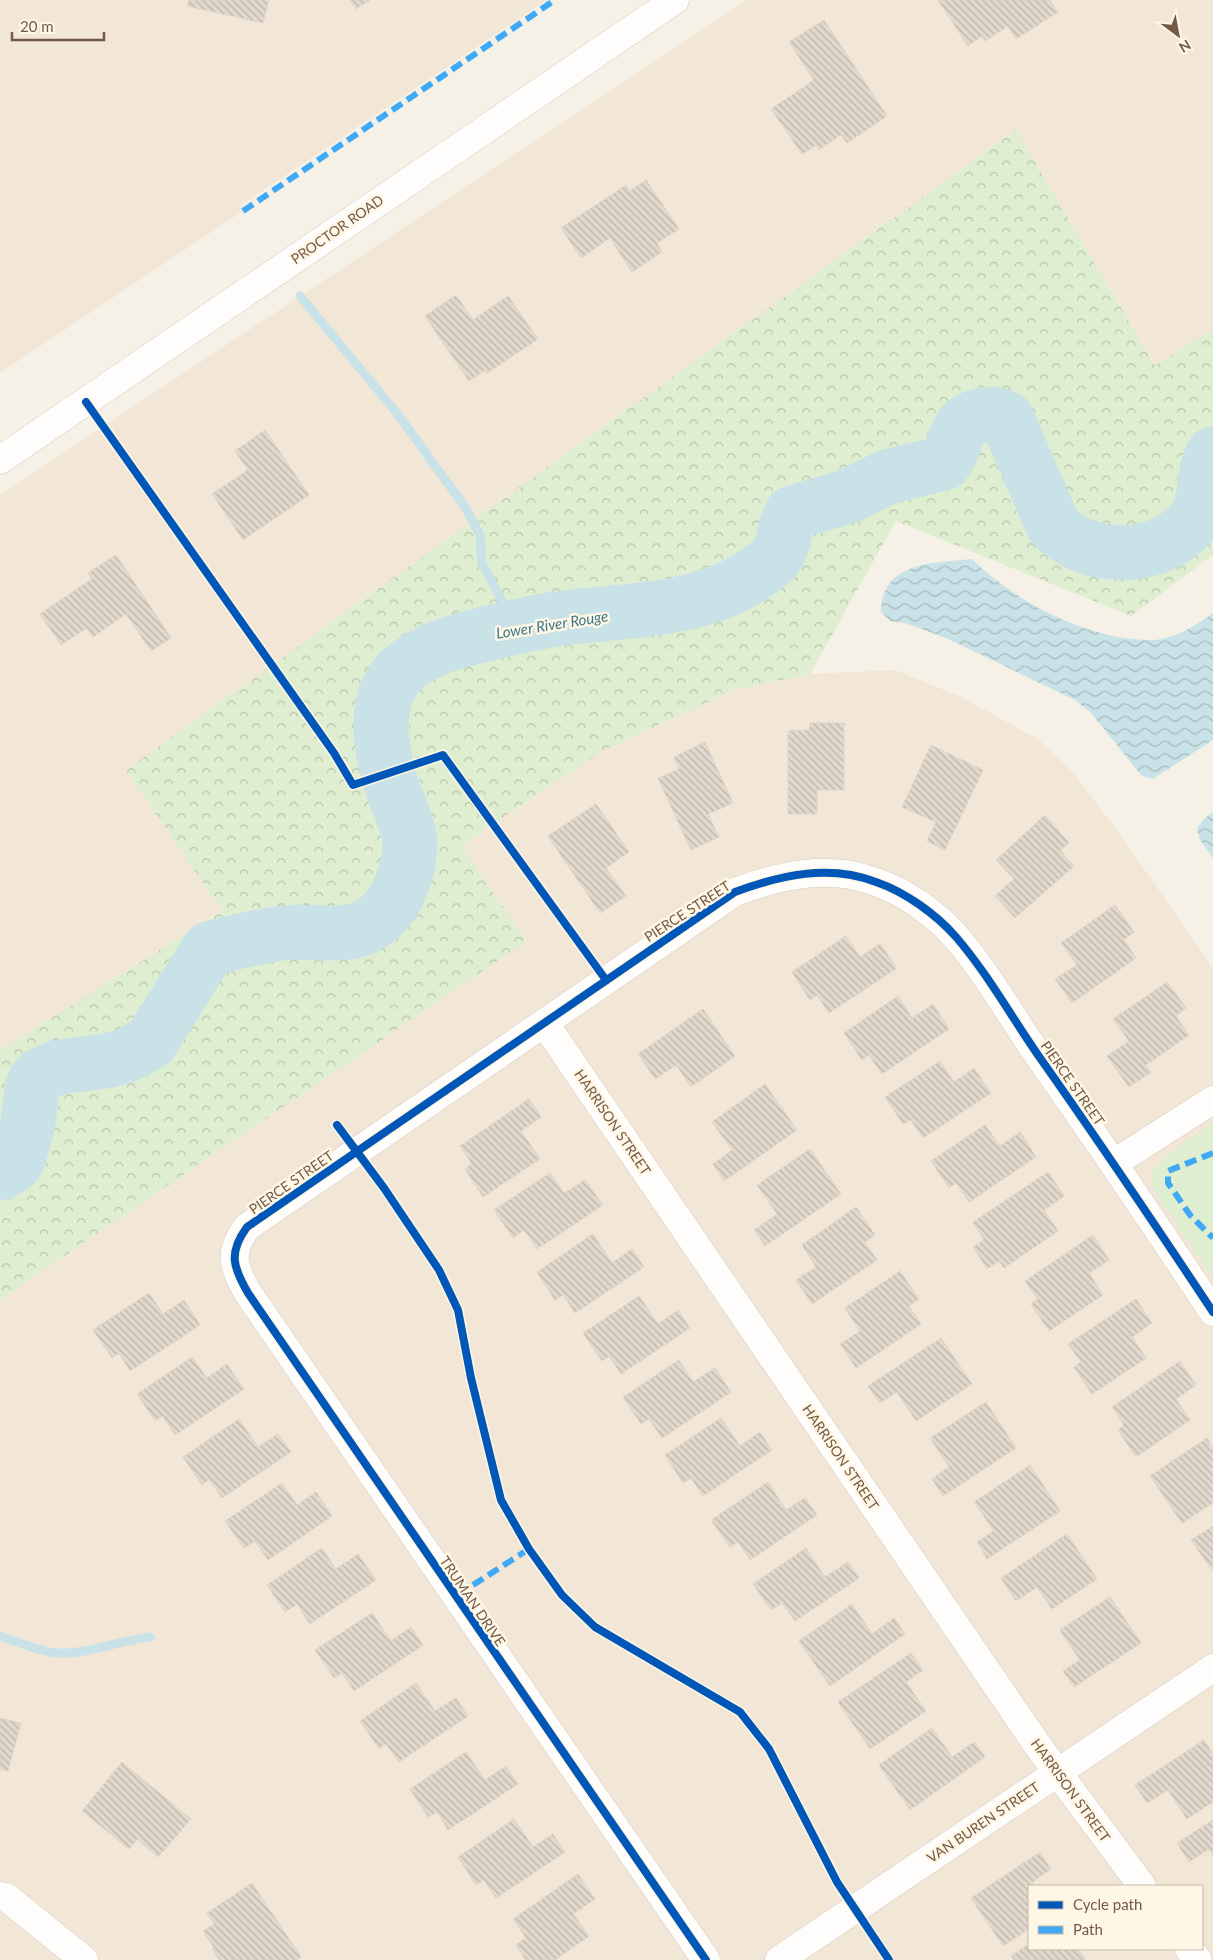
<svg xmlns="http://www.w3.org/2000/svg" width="1213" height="1960" font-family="Lato,sans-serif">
  <defs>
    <pattern id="forest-crowns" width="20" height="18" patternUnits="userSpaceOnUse" patternTransform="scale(1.25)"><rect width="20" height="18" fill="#dfeed0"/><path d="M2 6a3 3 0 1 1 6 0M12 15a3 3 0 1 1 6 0" fill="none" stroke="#b9c4ab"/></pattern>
    <pattern id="water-waves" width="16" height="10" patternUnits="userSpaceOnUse" patternTransform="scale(1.25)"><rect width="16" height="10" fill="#c8e2e7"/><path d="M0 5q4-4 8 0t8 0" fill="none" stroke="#a7babd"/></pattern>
    <pattern id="building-back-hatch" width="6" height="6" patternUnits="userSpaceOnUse" patternTransform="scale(1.25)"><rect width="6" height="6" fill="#e2d9ce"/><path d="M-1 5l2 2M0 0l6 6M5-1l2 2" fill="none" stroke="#bcb3a9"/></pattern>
  </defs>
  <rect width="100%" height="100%" fill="#f6f1e6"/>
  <g fill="#f2e7d6" fill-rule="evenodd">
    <path d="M0,0H547L240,206L243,211L0,373Z"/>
    <path d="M747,0H1213V329L1156,366L1016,130L126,770L222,911L0,1050V495Z"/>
    <path d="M895,670L959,696L1038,739L1074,774L1122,837L1213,968V1960H0V1300L526,941L461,846L604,750L737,689L810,674ZM1029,1886H1202V1949H1029Z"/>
  </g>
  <path fill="#dfeed0" d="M1213,1123V1278L1154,1191C1149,1177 1152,1168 1163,1158Z"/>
  <path fill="url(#forest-crowns)" d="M1016,130L1155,365L1213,329V555L1131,616L896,521L810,674L737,689L604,750L461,846L527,941L0,1300V1050L222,911L126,770Z"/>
  <g fill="url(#water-waves)">
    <path d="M972,559C1016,602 1084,638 1147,640C1172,641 1194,627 1213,613V740L1153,779L1142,776L1091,713L1075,700L946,638L905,623L890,621L881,612C882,561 934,563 972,559Z"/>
    <path d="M1213,812V858L1200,840L1197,828L1204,819Z"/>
  </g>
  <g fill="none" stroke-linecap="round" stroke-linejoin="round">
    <g stroke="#c8e2e7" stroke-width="9">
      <path d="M300,296L396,412L465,507L480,535L482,563L504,605L513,628"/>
      <path d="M0,1636C19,1642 39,1652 59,1653C82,1655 124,1640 150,1637"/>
    </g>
    <path stroke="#c8e2e7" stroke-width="55" d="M0,1173L13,1166L18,1160L28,1123L32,1088L36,1079L42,1074L59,1067L106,1061L125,1056L150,1043L209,949C233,943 257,936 283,933C310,930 341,938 366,927C379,920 390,908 397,895C406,876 413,852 408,831C404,812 393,795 389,776C379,740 373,695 404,668C425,650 455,641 482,635C506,629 531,623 556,619C619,610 694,613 750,577C759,571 771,564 777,555C786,542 783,526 792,513L849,496L887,477L944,463C954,452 954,435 963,425C973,414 995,411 1007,419L1053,525C1088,564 1165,562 1196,517C1208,499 1202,472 1213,454"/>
  </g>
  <g fill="url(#building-back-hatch)" stroke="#dfd4c8">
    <path d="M189,0H269L263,23L187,6Z"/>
    <path d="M350,0H370L356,9Z"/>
    <path d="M938,0H1050L1058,12L1016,39L1008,26L985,41L982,36L968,46Z"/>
    <path d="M824,20L887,116L847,143L841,135L819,150L816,145L802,154L771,109L814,80L789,42Z"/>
    <path d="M646,180L679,229L657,243L662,252L632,272L610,238L581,258L561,228L626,185L630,191Z"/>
    <path d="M456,295L473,320L508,296L538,339L487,373L484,371L469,381L425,316Z"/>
    <path d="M265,430L309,495L243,540L212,494L248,470L235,451Z"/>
    <path d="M116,555L171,638L151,651L126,614L93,637L87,628L61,645L40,614L92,579L88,573Z"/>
    <path d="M810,723H844V790H817V814H788V731L809,730Z"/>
    <path d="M705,742L733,803L708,814L719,837L691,850L658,778L679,769L674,757Z"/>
    <path d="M931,745L983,770L945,850L927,841L936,822L902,807Z"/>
    <path d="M596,804L629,852L606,868L626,896L600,913L548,836Z"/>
    <path d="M1045,815L1069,843L1060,850L1074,866L1015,918L995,896L1014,879L996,860Z"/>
    <path d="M1115,905L1134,932L1124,940L1136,958L1072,1003L1055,979L1077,965L1061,943Z"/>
    <path d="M846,936L860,957L880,944L897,968L829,1013L817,995L810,1000L792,972Z"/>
    <path d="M1167,982L1186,1008L1176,1016L1189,1035L1146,1065L1151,1072L1129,1087L1107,1056L1129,1041L1113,1019Z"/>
    <path d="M898,996L912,1018L933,1004L949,1029L882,1074L869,1055L862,1060L844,1033Z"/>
    <path d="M703,1009L735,1056L691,1087L676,1065L655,1079L638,1054Z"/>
    <path d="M940,1061L954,1082L974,1068L991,1093L923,1138L911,1120L903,1124L885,1097Z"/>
    <path d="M765,1084L797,1130L724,1181L713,1164L732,1150L712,1122Z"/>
    <path d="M529,1099L541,1117L521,1131L540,1159L483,1197L465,1169L472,1164L460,1146Z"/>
    <path d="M985,1125L1000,1146L1020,1132L1036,1157L969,1202L956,1183L949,1188L931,1161Z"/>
    <path d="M810,1149L841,1194L765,1246L754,1230L777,1214L757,1185Z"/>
    <path d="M1048,1172L1064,1196L1044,1210L1058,1231L1004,1268L999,1261L987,1269L973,1247L984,1240L973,1222Z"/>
    <path d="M550,1173L564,1193L585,1180L603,1205L537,1249L524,1230L513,1238L494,1210Z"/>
    <path d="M856,1207L875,1235L865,1242L877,1260L812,1304L796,1280L816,1267L802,1245Z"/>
    <path d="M593,1234L612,1263L632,1249L644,1267L575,1313L563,1295L555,1300L537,1272Z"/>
    <path d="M1093,1235L1109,1260L1089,1273L1103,1295L1049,1331L1031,1304L1038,1299L1025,1281Z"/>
    <path d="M900,1271L919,1299L909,1306L921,1324L856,1368L840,1344L860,1331L845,1308Z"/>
    <path d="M149,1293L163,1314L184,1300L200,1325L130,1371L119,1353L112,1358L93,1330Z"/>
    <path d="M639,1296L658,1324L678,1310L690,1328L621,1374L609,1356L602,1361L583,1333Z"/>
    <path d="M1136,1299L1152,1323L1132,1337L1146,1358L1092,1394L1074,1367L1081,1362L1068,1344Z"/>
    <path d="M941,1338L972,1384L916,1421L897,1392L880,1403L868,1386Z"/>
    <path d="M192,1357L207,1378L227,1364L244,1389L175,1435L163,1416L155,1421L137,1394Z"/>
    <path d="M679,1360L693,1382L715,1368L731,1392L662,1438L649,1419L641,1424L623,1397Z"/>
    <path d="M1180,1361L1196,1385L1176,1399L1190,1420L1136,1457L1118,1430L1124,1425L1112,1407Z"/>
    <path d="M986,1402L1016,1448L943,1496L932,1479L949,1467L930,1438Z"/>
    <path d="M721,1418L740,1446L760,1432L772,1450L703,1496L691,1478L683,1483L665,1455Z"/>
    <path d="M239,1419L258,1447L278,1434L291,1452L222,1498L209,1479L202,1485L183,1457Z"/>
    <path d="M1207,1438L1213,1448V1503L1182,1523L1150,1476Z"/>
    <path d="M1030,1465L1060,1511L987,1559L977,1542L994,1531L974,1502Z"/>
    <path d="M768,1482L786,1510L805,1498L817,1515L750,1560L738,1542L730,1547L711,1520Z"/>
    <path d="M282,1483L297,1505L316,1492L332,1516L268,1560L255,1541L244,1548L225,1521Z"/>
    <path d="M1213,1526V1568L1211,1569L1191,1540Z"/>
    <path d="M1067,1534L1097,1579L1052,1609L1037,1587L1016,1601L1001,1578Z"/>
    <path d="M322,1548L336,1569L358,1554L376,1580L310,1624L297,1604L285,1612L267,1585Z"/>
    <path d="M806,1548L825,1577L848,1562L859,1578L795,1621L782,1603L771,1610L753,1584Z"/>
    <path d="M1110,1597L1141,1643L1074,1687L1063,1671L1080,1660L1060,1630Z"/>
    <path d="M852,1604L872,1634L894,1618L905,1634L830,1686L799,1641Z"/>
    <path d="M372,1613L391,1641L411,1627L423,1645L354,1691L342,1673L334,1678L315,1650Z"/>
    <path d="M911,1653L923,1670L906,1682L926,1711L870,1749L838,1702Z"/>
    <path d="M416,1683L435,1711L456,1698L468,1716L399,1762L386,1744L379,1749L360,1721Z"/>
    <path d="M0,1718L21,1723L8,1771L0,1769Z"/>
    <path d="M932,1728L952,1757L974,1742L985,1757L910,1810L879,1765Z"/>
    <path d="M1204,1740L1213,1754V1802L1187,1819L1168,1790L1147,1803L1135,1785Z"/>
    <path d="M466,1752L485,1780L506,1766L518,1784L448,1830L437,1812L428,1817L410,1789Z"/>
    <path d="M122,1762L191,1819L158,1857L137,1839L129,1849L82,1811Z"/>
    <path d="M514,1819L533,1847L553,1834L565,1852L496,1898L484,1880L476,1885L458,1857Z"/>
    <path d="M1213,1820V1855L1209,1849L1189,1862L1177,1843Z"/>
    <path d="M1040,1852L1051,1869L1032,1882L1035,1886H1029V1929L1003,1946L971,1898Z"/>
    <path d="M578,1874L595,1899L573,1914L589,1936L555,1960H526L516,1945L526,1938L513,1919Z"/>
    <path d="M252,1883L301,1957L296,1960H219L212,1949L214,1948L203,1931L214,1924L207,1913Z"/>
    <path d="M1029,1944V1949H1078L1086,1960H1014L1011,1956Z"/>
  </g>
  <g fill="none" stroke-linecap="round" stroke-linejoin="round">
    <g stroke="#d5ccc1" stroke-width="29">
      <g id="minor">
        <path d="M545,1024L1038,1746L1142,1886"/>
        <path d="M1114,1163L1213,1100"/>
        <path d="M0,1896L6,1897L84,1960"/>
        <path d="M1189,1949L1198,1960"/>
        <path d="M706,1960L248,1293C233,1267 228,1253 247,1227L735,892C781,875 829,864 876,882C905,892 936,914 956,937C987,973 1011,1016 1038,1055C1098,1140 1156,1226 1213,1312"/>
        <path d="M779,1960L1213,1668"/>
      </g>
    </g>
    <g stroke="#d5ccc1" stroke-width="29">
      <path id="tertiary" d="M0,460L675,0"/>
    </g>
    <use href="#minor" stroke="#fefdfb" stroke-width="28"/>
    <use href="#tertiary" stroke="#fefdfb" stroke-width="28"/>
    <g stroke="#3fa9f5" stroke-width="6" stroke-dasharray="12 6" stroke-linecap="butt">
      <path d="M243,211L555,0"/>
      <path d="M1213,1153L1168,1171V1183L1190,1215L1213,1238"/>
      <path d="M473,1585L529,1549"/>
    </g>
    <g stroke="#fff7e6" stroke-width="11">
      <g id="cycleway">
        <path d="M86,402L334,753L353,785L443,755L606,980"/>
        <path d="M337,1125L384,1188L439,1270L458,1310L471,1378L501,1500L529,1549L562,1595L595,1627L740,1712L769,1749L837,1882L889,1960"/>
        <path d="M706,1960L248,1293C233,1267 228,1253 247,1227L735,892C781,875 829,864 876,882C905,892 936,914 956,937C987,973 1011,1016 1038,1055C1098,1140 1156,1226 1213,1312"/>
      </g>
    </g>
    <use href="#cycleway" stroke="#0057b8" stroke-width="8"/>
  </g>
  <g text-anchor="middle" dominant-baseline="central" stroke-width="5" stroke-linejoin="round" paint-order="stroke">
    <g font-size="14" fill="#745946" stroke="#fff7e6">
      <text transform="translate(337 229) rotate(-35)">PROCTOR ROAD</text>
      <text transform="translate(687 911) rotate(-33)">PIERCE STREET</text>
      <text transform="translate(1073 1083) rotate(55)">PIERCE STREET</text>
      <text transform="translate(613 1122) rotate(56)">HARRISON STREET</text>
      <text transform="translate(291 1182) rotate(-35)">PIERCE STREET</text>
      <text transform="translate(841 1457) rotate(56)">HARRISON STREET</text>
      <text transform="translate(473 1601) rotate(56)">TRUMAN DRIVE</text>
      <text transform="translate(1071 1790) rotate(54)">HARRISON STREET</text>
      <text transform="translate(983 1822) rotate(-34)">VAN BUREN STREET</text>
    </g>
    <g font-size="15" font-style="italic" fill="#3f7989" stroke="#fff7e6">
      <text transform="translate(552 624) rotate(-9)">Lower River Rouge</text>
    </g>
  </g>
  <rect x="1028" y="1885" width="175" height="65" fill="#fff7e6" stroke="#c7b8a6"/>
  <rect x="1038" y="1901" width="25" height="8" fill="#0057b8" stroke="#c7b8a6"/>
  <text x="1073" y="1910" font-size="15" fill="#745946">Cycle path</text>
  <rect x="1038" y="1926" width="25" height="8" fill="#3fa9f5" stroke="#c7b8a6"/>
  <text x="1073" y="1935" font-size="15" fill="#745946">Path</text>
  <g transform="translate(1178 35) rotate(148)" stroke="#fff7e6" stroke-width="4" paint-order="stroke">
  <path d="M0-4L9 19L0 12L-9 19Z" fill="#745946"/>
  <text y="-8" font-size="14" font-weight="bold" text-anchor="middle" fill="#745946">N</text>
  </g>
  <path d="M12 32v8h92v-8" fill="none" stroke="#745946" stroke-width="2.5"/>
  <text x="20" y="32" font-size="15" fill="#745946" stroke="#fff7e6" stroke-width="4" paint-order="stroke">20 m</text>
</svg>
